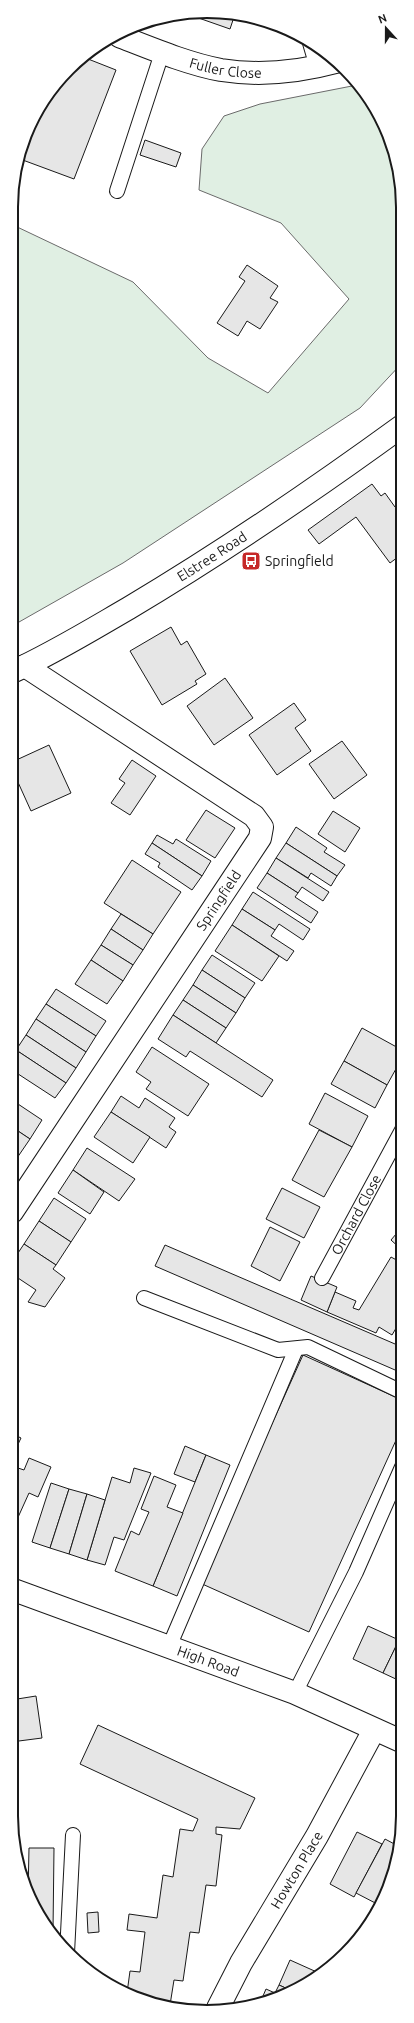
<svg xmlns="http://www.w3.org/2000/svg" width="414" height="2023" font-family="Ubuntu,sans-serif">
  <rect width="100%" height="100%" fill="#fff"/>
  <path fill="#e0efe3" stroke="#6a6a6a" d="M357,85L383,121L403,194L402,363L360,408L123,563L12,626L13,225L133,282L208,358L268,393L349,299L281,223L199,190L202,149L224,116L260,104Z"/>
  <g fill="#e6e6e6" stroke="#1a1a1a">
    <path d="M232,13L235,14L230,29L190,15Z"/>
    <path d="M83,57L116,70L74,179L20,159L37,109Z"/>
    <path d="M145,140L181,153L176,167L140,155Z"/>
    <path d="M247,265L278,286L270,298L278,302L260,329L247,321L238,336L217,323L245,281L239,277Z"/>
    <path d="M372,484L381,496L385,493L395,507L402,502V554L390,563L356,517L319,544L308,530Z"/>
    <path d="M171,627L181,645L187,641L206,674L195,681L197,684L162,705L130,651Z"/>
    <path d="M225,678L253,718L214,745L187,706Z"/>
    <path d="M294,703L306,720L295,728L311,751L277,775L249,735Z"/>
    <path d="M342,741L367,775L334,799L309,764Z"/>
    <path d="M49,745L71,793L31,811L12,769V762Z"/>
    <path d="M132,760L156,776L130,815L111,803L125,783L119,779Z"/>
    <path d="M206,810L235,828L215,858L186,840Z"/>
    <path d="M333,811L360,828L345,852L318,834Z"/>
    <path d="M296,827L327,848L324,852L345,865L337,876L286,843Z"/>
    <path d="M157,835L173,844L176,839L211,861L202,876L152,843Z"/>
    <path d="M152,843L202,876L192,890L158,867L160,863L145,854Z"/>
    <path d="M286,843L337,876L331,886L311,873L308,878L276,858Z"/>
    <path d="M276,858L329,892L323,901L302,887L298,893L267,873Z"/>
    <path d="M132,860L181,892L153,934L104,903Z"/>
    <path d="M267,873L298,893L295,897L318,912L311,923L257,888Z"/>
    <path d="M253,892L310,929L303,940L279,924L275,930L242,909Z"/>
    <path d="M242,909L275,930L271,936L294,951L287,961L232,925Z"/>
    <path d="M121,914L153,934L143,950L111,929Z"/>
    <path d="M232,925L279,956L262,981L215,951Z"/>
    <path d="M111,929L143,950L133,965L101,945Z"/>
    <path d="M101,945L133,965L123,981L91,960Z"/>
    <path d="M212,955L255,983L245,998L202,970Z"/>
    <path d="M91,960L123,981L107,1004L75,984Z"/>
    <path d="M202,970L245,998L236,1013L193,985Z"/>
    <path d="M193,985L236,1013L226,1028L183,1000Z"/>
    <path d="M56,989L106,1021L96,1036L46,1004Z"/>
    <path d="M183,1000L226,1028L216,1043L173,1015Z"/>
    <path d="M46,1004L96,1036L86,1052L36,1019Z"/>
    <path d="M173,1015L273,1080L262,1097L190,1051L186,1057L158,1039Z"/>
    <path d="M36,1019L86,1052L76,1068L26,1035Z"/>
    <path d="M362,1028L402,1050V1058L387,1085L344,1061Z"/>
    <path d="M26,1035L76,1068L66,1083L16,1050Z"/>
    <path d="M152,1047L209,1084L188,1116L146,1089L151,1082L136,1072Z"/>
    <path d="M16,1050L66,1083L55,1098L12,1070V1056Z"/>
    <path d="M344,1061L387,1085L375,1108L331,1084Z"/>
    <path d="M325,1093L368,1116L352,1147L309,1124Z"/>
    <path d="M121,1096L139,1108L145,1098L175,1118L169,1127L176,1132L166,1148L111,1112Z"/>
    <path d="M12,1100L42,1120L30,1139L12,1127Z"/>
    <path d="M111,1112L150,1137L133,1163L94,1137Z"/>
    <path d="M12,1127L30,1139L17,1158L12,1154Z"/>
    <path d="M319,1130L352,1147L324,1197L292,1180Z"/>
    <path d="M87,1148L135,1179L119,1201L73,1170Z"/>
    <path d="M12,1154L17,1158L12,1167Z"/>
    <path d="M73,1170L104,1192L90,1214L58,1193Z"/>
    <path d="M282,1188L320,1207L304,1238L266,1219Z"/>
    <path d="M54,1198L86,1219L71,1242L39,1221Z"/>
    <path d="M39,1221L71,1242L56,1265L24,1244Z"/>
    <path d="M270,1227L300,1242L280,1281L251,1266Z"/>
    <path d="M402,1227V1250L391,1240Z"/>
    <path d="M24,1244L56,1265L53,1269L65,1278L45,1307L28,1302L36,1290L12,1274V1262Z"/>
    <path d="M165,1245L402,1347V1373L155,1266Z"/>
    <path d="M391,1257L402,1263V1318L392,1335L379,1327L376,1333L327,1312L335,1292L356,1301L353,1308L359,1310Z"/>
    <path d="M311,1276L337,1287L327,1312L301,1300Z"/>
    <path d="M303,1355L402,1400V1427L309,1632L200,1583Z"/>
    <path d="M11,1433L21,1438L11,1459Z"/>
    <path d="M185,1446L206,1455L195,1482L174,1474Z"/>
    <path d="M206,1455L230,1465L177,1596L153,1586Z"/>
    <path d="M29,1458L51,1467L38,1497L29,1493L15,1524L11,1522V1476L15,1467L24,1470Z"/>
    <path d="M11,1465L15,1467L11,1476Z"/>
    <path d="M134,1468L151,1473L124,1540L114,1537L105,1565L87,1560L112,1477L130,1483Z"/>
    <path d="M154,1476L176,1485L167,1507L183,1513L153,1586L115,1571L131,1531L139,1535L149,1512L141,1509Z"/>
    <path d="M51,1483L69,1489L50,1548L32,1542Z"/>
    <path d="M69,1489L87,1494L69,1554L50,1548Z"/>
    <path d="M87,1494L105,1500L87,1560L69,1554Z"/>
    <path d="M368,1626L399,1640L383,1673L353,1659Z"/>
    <path d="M399,1640L401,1641V1673L398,1680L383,1673Z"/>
    <path d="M36,1696L42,1738L11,1742V1700Z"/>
    <path d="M98,1725L255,1798L240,1829L216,1827V1834L222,1835L216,1886L206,1885L199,1933L190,1932L183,1981L174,1980L170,2005L127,1993L130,1971L140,1972L145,1932L127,1930L129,1914L157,1918L163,1875L173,1877L180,1829L193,1831L198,1819L80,1764Z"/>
    <path d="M357,1832L382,1844L354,1897L330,1884Z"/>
    <path d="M385,1839L400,1847L381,1906L356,1893Z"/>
    <path d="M29,1848H54L53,1931L28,1894Z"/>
    <path d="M98,1912L99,1932L88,1933L87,1913Z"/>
    <path d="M290,1960L319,1973L290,1990L279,1985Z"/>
    <path d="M279,1985L290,1990L270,2002L260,2003L266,1989L275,1993Z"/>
  </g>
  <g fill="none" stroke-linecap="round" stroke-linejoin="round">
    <g stroke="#1a1a1a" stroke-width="16">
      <g id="service">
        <path d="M310,43L317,67"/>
        <path d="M117,191L162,53"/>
        <path id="s1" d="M322,1278L402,1130"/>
        <path d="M144,1298L278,1350L308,1347L402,1392"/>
        <path d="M169,1647L296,1349"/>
        <path d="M295,1693L356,1572L402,1467"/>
        <path d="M67,1953L73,1835"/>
      </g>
    </g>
    <g stroke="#1a1a1a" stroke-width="24">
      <g id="minor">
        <path id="s2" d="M119,36C150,48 188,64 221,70C259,76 299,72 336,62"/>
        <path id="s3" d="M12,1212L260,838L262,827L254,816L25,666"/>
        <path id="s4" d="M218,2008L241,1963L317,1836L374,1730"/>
      </g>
    </g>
    <g stroke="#1a1a1a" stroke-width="24">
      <g id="primary">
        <path id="s5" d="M12,672C52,654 91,630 129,608C223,552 314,490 402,426"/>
        <path id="s6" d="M11,1589L295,1693L401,1741"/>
      </g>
    </g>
    <use href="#service" stroke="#fff" stroke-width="14"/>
    <use href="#minor" stroke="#fff" stroke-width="22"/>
    <use href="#primary" stroke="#fff" stroke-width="22"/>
  </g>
  <defs>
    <g id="bus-square" transform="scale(1)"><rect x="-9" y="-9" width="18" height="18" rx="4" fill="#c62828" stroke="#fff"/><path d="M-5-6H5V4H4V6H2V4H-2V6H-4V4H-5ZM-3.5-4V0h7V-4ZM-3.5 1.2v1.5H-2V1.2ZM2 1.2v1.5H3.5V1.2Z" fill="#fff"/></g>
  </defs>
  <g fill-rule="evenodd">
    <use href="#bus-square" x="251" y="561"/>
  </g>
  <g text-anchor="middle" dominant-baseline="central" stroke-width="3" stroke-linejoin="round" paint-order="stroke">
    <g font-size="14" fill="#1a1a1a" stroke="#fff">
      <text stroke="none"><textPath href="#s2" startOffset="112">Fuller Close</textPath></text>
      <text stroke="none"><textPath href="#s5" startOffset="231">Elstree Road</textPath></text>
      <text stroke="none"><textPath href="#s3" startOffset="374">Springfield</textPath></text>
      <text stroke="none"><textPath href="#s1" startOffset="72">Orchard Close</textPath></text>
      <text stroke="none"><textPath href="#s6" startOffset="210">High Road</textPath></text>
      <text stroke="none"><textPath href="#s4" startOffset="159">Howton Place</textPath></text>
    </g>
    <g font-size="14" fill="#1a1a1a" stroke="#fff" text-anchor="start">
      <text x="265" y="561">Springfield</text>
    </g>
  </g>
  <path d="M0 0H414V2023H0ZM207 18H207A189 189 0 0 1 396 207V1816A189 189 0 0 1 207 2005H207A189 189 0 0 1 18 1816V207A189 189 0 0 1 207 18Z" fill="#fff" fill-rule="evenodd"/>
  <path fill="none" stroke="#1a1a1a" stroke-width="2" d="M207 18H207A189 189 0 0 1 396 207V1816A189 189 0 0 1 207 2005H207A189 189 0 0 1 18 1816V207A189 189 0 0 1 207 18Z"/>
  <g transform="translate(386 28) rotate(339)" stroke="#ffffff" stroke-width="3" paint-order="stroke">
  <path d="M0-3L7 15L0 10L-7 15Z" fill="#1a1a1a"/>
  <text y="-6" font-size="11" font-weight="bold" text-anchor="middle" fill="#1a1a1a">N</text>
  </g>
</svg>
